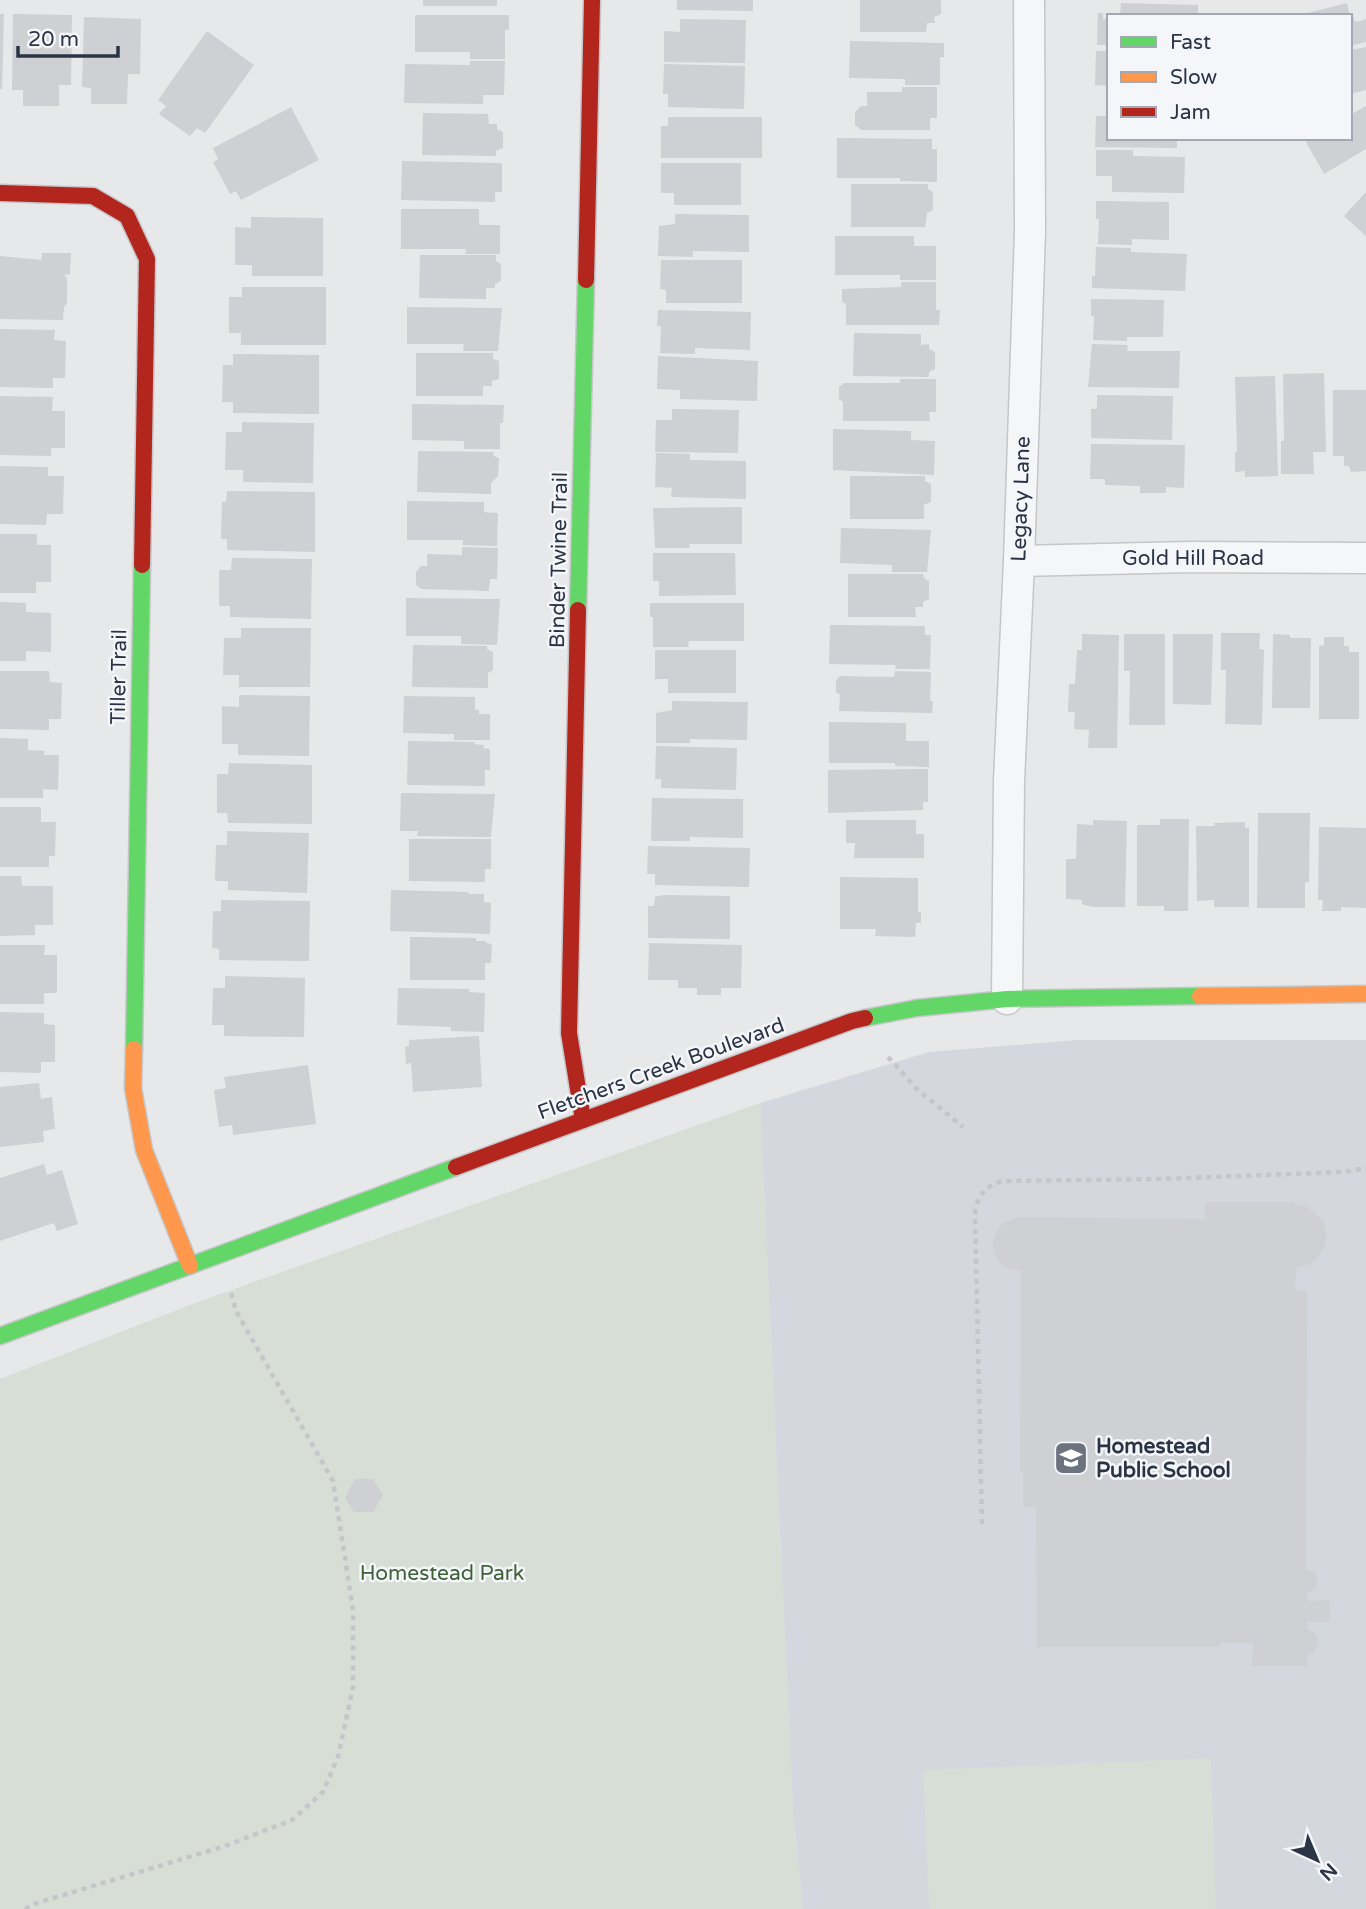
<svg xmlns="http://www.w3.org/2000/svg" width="1366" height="1909" font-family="'Varela Round',sans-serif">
  <rect width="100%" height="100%" fill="#e6e8ea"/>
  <path fill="#d4d7dd" d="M1077,1040H1366V1909H803L793,1812L760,1103L929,1052Z"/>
  <g fill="#d6ded6">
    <path d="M760,1103L793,1812L803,1909H0V1379L203,1300Z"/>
    <path d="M1211,1758L1216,1909H929L923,1770Z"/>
  </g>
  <g fill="#ced0d3">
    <rect x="423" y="0" width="74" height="6"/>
    <path d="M677,0H753V11L677,10Z"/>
    <path d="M860,0H941V14L934,17L935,23H927L926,32H860Z"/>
    <path d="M1121,3L1198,5V16H1120Z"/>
    <path d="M1347,3L1350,15H1353L1354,20L1357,22L1366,19V42L1350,46V16H1296Z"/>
    <path d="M1098,13H1103V19H1109V45H1097Z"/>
    <path d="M0,14H4L2,89H0Z"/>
    <path d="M13,14L72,15L71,85H59V106H23V90H12Z"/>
    <path d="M415,15H509V30H505V59H470V52H415Z"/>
    <path d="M84,17L141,19L140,74H128L127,104H91V88L82,87Z"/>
    <path d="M680,19L746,20L745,63L664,62V31L680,32Z"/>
    <path d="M207,31L254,65L205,133L197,128L190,136L159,114L166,106L158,100Z"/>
    <path d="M850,41L944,43V57H940V85H905V79L849,78Z"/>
    <path d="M1366,47V90L1350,94V50Z"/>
    <path d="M1096,51H1109V86L1095,85Z"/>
    <path d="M470,61H505L504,95H483V104L404,103L405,64L470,65Z"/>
    <path d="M664,64L745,66L744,109L668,107V94H663Z"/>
    <path d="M902,87H937V118H930V130H861L855,125V112L861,106H867V92H902Z"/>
    <path d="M1366,106V149L1324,174L1306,142L1311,138H1350V115Z"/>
    <path d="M291,107L319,160L241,200L236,191L230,194L213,162L218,159L213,148Z"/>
    <path d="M423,113L488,114L489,124H497V129L503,132V148L496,151V156L422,155Z"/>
    <path d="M1096,116H1109V138H1177V148L1095,147Z"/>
    <path d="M668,117H762V158H661V126H668Z"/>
    <path d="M837,138L932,139V149H937V182L900,181V178H837Z"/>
    <path d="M1096,150H1133V156L1185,157L1184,193L1112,192V176H1096Z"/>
    <path d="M402,161L502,163V192H495V202L401,200Z"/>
    <path d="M661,163H741V205H674V193H661Z"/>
    <path d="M851,184H928V189L933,192V210L927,213L925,227H851Z"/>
    <path d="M1366,192V236L1344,216Z"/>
    <path d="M1096,201L1169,202V240L1132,239V245L1098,244L1099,219H1096Z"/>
    <path d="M401,209H479V225H500V254H465L466,249H401Z"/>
    <path d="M675,214L749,215V252L693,251V257L658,256L659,226L675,224Z"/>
    <path d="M251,217L323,218V276H252V265H235V227L251,228Z"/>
    <path d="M835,236H914V246H936V280H900V275H835Z"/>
    <path d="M1096,247L1131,248V252L1187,254L1185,291L1092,288V276H1095Z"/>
    <path d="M42,253H71L70,274L64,275L67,278V303L64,307L63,320L0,319V256L41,260Z"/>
    <path d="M420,255H496V261L501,264V281L495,284V288H486V299L419,298Z"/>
    <path d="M661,260H742V303H666V290L660,289Z"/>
    <path d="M901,282H936V310H940L939,325H846V304L842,302V289L901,287Z"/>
    <path d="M242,287H326V345H241V333H229V297H242Z"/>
    <path d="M1091,299L1164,300L1163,337H1127V341L1093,340L1094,316H1091Z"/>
    <path d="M407,307L502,308L498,351H463L464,344H407Z"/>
    <path d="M658,310L751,312L750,350L695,348V354L660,353L661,326H657Z"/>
    <path d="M0,329L55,330L54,340L66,341L65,378H53V388L0,387Z"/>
    <path d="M854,333L921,334V345L929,344V349L935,352V369L929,372V377L853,376Z"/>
    <path d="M1092,344L1128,345L1127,351H1180L1179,388L1088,387Z"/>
    <path d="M416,353H493V359L499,361V379L492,381V386H483V396H416Z"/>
    <path d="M233,354L319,355V414L233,413V402H222L223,365H233Z"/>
    <path d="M658,356L758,361L757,401L680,399V390L657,389Z"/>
    <path d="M1324,373L1326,452H1313L1314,474H1281V441H1284L1283,374Z"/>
    <path d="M1275,376L1278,476L1245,477V471L1235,472V452H1237L1235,377Z"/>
    <path d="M900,379H936V412H929L930,421H843V402L839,399V387L844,383H900Z"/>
    <path d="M1333,390H1366V471L1351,472L1349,466H1344V456H1333Z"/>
    <path d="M1097,395L1173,396L1172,440L1091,438V409H1097Z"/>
    <path d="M0,396L53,397L52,411H65V448H51V456L0,455Z"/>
    <path d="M412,404L504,405L503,423H500V449H464V441L412,440Z"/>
    <path d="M672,409L739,410L738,453L655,452L656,420H672Z"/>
    <path d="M242,422L314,423L313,483L243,482V470H225L226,432H242Z"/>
    <path d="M833,429L911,431V440L935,441L934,475L833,470Z"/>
    <path d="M1091,444L1185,445L1184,488L1166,487V493H1140V486L1105,485V479H1090Z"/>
    <path d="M418,451L493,452L494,456L499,458L498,476L491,483V494L417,492Z"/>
    <path d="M656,453L690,454V460L746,461V499L671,497L672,488L655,487Z"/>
    <path d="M0,466L48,467V476H64L63,514H47L46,525L0,524Z"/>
    <path d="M850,476H925V481L931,484V502L924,505V519H850Z"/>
    <path d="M227,491L315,492V552L227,550V539H221L222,502H226Z"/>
    <path d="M407,501L484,502V512L498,513L497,546L463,545V540H407Z"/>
    <path d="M742,507V544H689L690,548H655L653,508Z"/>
    <path d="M841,528L931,530L927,572H892V565L840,563Z"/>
    <path d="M0,534H37V545H51V582H36V593H0Z"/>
    <path d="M462,547L498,548L497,579H490L489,591L421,589L416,585V572L421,566H427V554L462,555Z"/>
    <path d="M653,553H735L736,595L659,596V581H653Z"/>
    <path d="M232,558L312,559L311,619L230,617V606H219V570H231Z"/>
    <path d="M848,574H923L924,578L929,581V599L923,602V607H915L916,617H848Z"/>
    <path d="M406,598L500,599L497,645L461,644V636H406Z"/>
    <path d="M0,602L26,603V612L51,613V652L26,651V661H0Z"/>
    <path d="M650,603H744V641H689L688,647H653V617H650Z"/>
    <path d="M830,625L925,626V635H931L930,669H895L896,665L829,664Z"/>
    <path d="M241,628H311L310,687H239V675H223L224,638H241Z"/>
    <path d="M1221,633H1260L1259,649L1264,650L1262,725L1225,724L1226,670H1221Z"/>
    <path d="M1082,634L1119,635L1117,748H1088L1089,730L1074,729L1075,712H1068L1069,684H1075L1077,650H1082Z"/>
    <path d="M1124,634H1165V725H1129L1130,671H1124Z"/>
    <path d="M1173,634H1213L1211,705L1173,704Z"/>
    <path d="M1273,634L1290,635V638H1311L1310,708H1272Z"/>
    <path d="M1324,637H1344V646H1349V652H1359V719H1319V646L1324,645Z"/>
    <path d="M413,645L487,646V649L493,652V670L488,673V688L412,687Z"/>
    <path d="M655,650H736V693H668V679H655Z"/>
    <path d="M0,671H49L50,682L62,683L61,719H49V730L0,729Z"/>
    <path d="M895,671L931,672L930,701H933L932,713L839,711L840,695L836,692V681L840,676L894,677Z"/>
    <path d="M239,695L310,696L309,756L238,755V744H222V706L239,707Z"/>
    <path d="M404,696L475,697V710H479V714H490V740H454V734L403,733Z"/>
    <path d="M672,701L748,702L747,740L690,739V743H656V713L672,710Z"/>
    <path d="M829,722L906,723V741H929V767L895,766V763H829Z"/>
    <path d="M0,738L28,739V750L45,751L44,755H59L58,790L43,789V798H0Z"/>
    <path d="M408,741L475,742L474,744L484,745L483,748L490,749V770H485V786L407,785Z"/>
    <path d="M656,746L737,748L736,790L661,788V779H655Z"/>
    <path d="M229,763L312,765V824L228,823L227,813H217V774H228Z"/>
    <path d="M928,769V802H923V810L828,813V770Z"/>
    <path d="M401,793L495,794L491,837L417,836L418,831H400Z"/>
    <path d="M652,798L743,799V838L690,837V841H651Z"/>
    <path d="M0,807H41V822H56L55,856H49V867H0Z"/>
    <path d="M1258,813H1310L1309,882H1305V908H1257Z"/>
    <path d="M1160,819H1189L1188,911H1164V906H1137V825H1160Z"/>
    <path d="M846,820H916V834H924V858H854L855,843H846Z"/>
    <path d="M1093,820L1127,821L1125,907H1092L1082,904V900L1066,899V859H1076L1077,824L1093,825Z"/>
    <path d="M1245,822V828L1249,827V907H1214V900L1197,901L1196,826H1215L1214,823Z"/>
    <path d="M1319,827L1366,828V908L1341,907V911H1322L1323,900H1318Z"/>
    <path d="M227,831L309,833L307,893L228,890V881H215L216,845H227Z"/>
    <path d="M409,839H491V869H485V882L409,881Z"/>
    <path d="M648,846L750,848L749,887L655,885V874H647Z"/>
    <path d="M0,876H21L22,886H53V925H35V935L0,936Z"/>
    <path d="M840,877L918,878V912H921V923H916L915,937L875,936L876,929H840Z"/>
    <path d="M391,890L469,892V894H484V902L491,903L490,934L390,931Z"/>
    <path d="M663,895L730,896V939L648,938V906H654L655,897Z"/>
    <path d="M221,900L310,901L309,961L219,960V949L212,948L213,911H221Z"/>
    <path d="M410,937L476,938V941H486V943L492,944L491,963H485V980H410Z"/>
    <path d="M649,943L742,945L741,988H721V995H697V988H678V980H648Z"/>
    <path d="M0,945H45L44,955H57V993H44V1004H0Z"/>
    <path d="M225,976L305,978L304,1037L224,1036V1025H212L213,988H225Z"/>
    <path d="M398,988L469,989V992L485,993L484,1032L451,1031V1027L397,1025Z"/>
    <path d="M0,1012L44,1013V1024L55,1025V1062H41V1073L0,1072Z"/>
    <path d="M479,1036L482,1087L413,1092L411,1063L406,1064L405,1047L409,1046V1040Z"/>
    <path d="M308,1065L316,1124L233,1135L232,1125L219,1127L214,1090L226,1088L224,1077Z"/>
    <path d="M39,1083L41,1099L52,1097L55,1129L43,1131L44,1142L0,1147V1087Z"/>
    <path d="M44,1164L47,1175L62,1170L78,1224L57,1231L54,1223L0,1241V1178Z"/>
    <path d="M1205,1202H1295V1204L1307,1207L1317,1215L1324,1223L1327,1237L1324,1247L1317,1258L1310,1264L1296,1268L1295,1291L1307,1290L1306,1569L1315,1573L1318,1582L1314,1590L1306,1593L1307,1601L1329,1600L1330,1622H1307V1629L1315,1633L1319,1642L1315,1651L1307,1654V1666H1252L1253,1643H1220L1219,1647H1037L1036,1507H1023V1471L1020,1472L1021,1271L1008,1269L999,1262L994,1252L993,1242L997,1231L1003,1223L1018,1217L1205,1219Z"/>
    <path d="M355,1479H373L383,1495L373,1512H354L345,1498Z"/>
  </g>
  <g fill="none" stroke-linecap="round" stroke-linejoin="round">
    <g stroke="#c4c6c8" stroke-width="33">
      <g id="street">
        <path d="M1019,561L1189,557L1366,558"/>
        <path d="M1007,999L1009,781L1019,561L1030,231L1029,0"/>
      </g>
    </g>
    <g stroke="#c4c6c8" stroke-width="19">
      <g id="fast">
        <path d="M578,610L586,280"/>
        <path d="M865,1018L917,1008L1007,999L1200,996"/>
        <path d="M134,1049L142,565"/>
        <path d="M0,1336L456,1167"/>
      </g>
    </g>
    <g stroke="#c4c6c8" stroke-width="19">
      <g id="slow">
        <path d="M1200,996L1366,994"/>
        <path d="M134,1049L133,1088L144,1150L190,1266"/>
      </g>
    </g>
    <g stroke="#c4c6c8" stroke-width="19">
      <g id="jam">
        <path d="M0,193L93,196L127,216L147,259L142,565"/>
        <path d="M586,280L592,0"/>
        <path d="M578,610L569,1033L583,1120"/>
        <path d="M456,1167L852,1021L865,1018"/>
      </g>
    </g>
    <g stroke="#c5c6ca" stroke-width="4.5" stroke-dasharray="5 5" stroke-linecap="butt">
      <path d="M888,1057L917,1089L963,1127"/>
      <path d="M982,1524L975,1215C976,1197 985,1186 1002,1181L1160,1179L1344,1172L1366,1168"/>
      <path d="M25,1909L37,1903L225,1846L292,1820L323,1792L338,1757L353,1687V1610L333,1481L236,1311L230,1289"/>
    </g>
    <use href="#street" stroke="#f5f6f7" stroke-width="30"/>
    <use href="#fast" stroke="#63d668" stroke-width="16"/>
    <use href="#slow" stroke="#ff974d" stroke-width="16"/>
    <use href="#jam" stroke="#b3261e" stroke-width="16"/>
  </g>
  <defs>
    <g id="school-square" transform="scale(1.75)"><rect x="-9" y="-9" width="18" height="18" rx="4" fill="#6c737f" stroke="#f4f6f9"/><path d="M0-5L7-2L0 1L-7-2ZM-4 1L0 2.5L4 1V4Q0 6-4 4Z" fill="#fff"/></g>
  </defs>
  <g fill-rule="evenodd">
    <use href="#school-square" x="1071" y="1458"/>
  </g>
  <g text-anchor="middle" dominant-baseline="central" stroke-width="5" stroke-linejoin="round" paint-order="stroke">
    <g font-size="21" fill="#2b3445" stroke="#f4f6f9">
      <text transform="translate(1021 499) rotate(-88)">Legacy Lane</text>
      <text x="1193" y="558">Gold Hill Road</text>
      <text transform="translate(559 560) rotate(-89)">Binder Twine Trail</text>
      <text transform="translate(119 677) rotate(-89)">Tiller Trail</text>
      <text transform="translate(661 1069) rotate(-20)">Fletchers Creek Boulevard</text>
    </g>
    <g font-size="21" font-weight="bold" fill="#2b3445" stroke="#f4f6f9" text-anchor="start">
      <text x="1096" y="1446">Homestead<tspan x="1096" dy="24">Public School</tspan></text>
    </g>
    <g font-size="21" fill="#3f6138" stroke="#f4f6f9">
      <text x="442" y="1573">Homestead Park</text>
    </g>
  </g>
  <rect x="1107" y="14" width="245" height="126" fill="#f4f6f9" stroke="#a4a8b1" stroke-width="2"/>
  <rect x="1121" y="37" width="35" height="10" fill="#63d668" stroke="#a4a8b1" stroke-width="2"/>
  <text x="1170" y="49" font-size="21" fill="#2b3445">Fast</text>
  <rect x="1121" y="72" width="35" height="10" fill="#ff974d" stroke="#a4a8b1" stroke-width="2"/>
  <text x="1170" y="84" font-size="21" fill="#2b3445">Slow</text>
  <rect x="1121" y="107" width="35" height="10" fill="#b3261e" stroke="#a4a8b1" stroke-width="2"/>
  <text x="1170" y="119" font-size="21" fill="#2b3445">Jam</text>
  <g transform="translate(1317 1860) rotate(136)" stroke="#f4f6f9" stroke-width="5" paint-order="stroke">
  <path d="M0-5L12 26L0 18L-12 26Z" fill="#2b3445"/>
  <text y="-10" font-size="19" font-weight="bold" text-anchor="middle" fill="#2b3445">N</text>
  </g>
  <path d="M18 46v10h100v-10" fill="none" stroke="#2b3445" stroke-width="3.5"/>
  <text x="28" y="46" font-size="21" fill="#2b3445" stroke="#f4f6f9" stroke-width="5" paint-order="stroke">20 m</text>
</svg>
